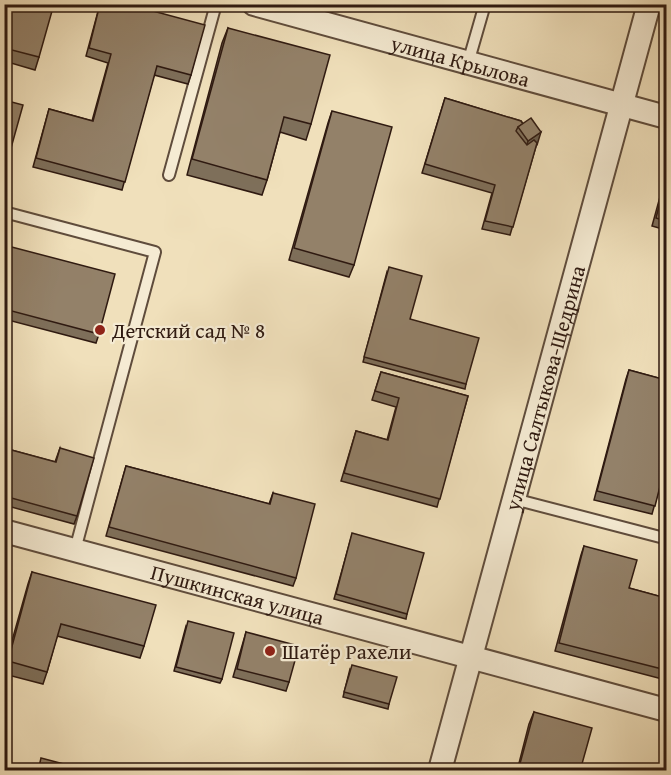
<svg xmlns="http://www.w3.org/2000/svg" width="671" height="775" font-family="'Gentium Book Plus',serif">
  <rect width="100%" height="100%" fill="#f0e0bb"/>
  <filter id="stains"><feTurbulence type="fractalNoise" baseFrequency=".00333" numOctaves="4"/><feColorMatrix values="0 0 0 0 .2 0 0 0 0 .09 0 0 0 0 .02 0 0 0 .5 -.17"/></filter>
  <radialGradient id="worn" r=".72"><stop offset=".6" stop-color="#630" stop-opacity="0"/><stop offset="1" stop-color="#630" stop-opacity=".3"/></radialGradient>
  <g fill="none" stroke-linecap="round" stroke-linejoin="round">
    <g stroke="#5f4c3c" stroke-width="14">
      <g id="lane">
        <path d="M468,63L485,4"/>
        <path d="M169,175L216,4"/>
        <path d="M4,212L155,252L75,550"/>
        <path d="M514,499L664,538"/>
      </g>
    </g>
    <g stroke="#5f4c3c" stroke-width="26">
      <g id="street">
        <path id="s1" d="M254,4L666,117"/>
        <path id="s2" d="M4,531L666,710"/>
        <path id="s3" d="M440,770L649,4"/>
      </g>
    </g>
    <use href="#lane" stroke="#f5ebd3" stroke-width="10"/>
    <use href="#street" stroke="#f5ebd3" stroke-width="22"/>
  </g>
  <g fill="#7e6f5a" stroke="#2f1a11" stroke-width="1.5">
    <path d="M4,4L39,57L35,70L4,61Z"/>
    <path d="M100,4H127L191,75L188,84L154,75L122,190L33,167L49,109L92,121L108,63L86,56Z"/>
    <path d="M228,28L311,124L306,140L280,132L267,180L262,195L187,175L222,43Z"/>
    <path d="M445,98L521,121L537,143L510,235L482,229L492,193L422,173Z"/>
    <path d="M332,111L354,265L349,277L289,260L328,123Z"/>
    <path d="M666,175V230L652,226Z"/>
    <path d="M4,245L99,334L96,343L4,319Z"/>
    <path d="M387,272L410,319L466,384L465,389L363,362Z"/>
    <path d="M629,370L666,380V468H665L652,514L594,500L626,379Z"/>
    <path d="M381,372L468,396L437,507L341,481L356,431L387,440L396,407L372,400Z"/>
    <path d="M4,448L55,462L60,448L77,516L74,524L4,505Z"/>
    <path d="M126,466L269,504L273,493L296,578L293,586L106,536Z"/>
    <path d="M351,538L407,614L406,619L334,599Z"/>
    <path d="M584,546L629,588L666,598V680L555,651L581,555Z"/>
    <path d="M32,572L144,646L140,658L57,636L47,672L43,684L4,674V669L28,584Z"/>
    <path d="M186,626L222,679L220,683L174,671Z"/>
    <path d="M246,632L289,682L286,691L233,677Z"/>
    <path d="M350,669L389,704L388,709L343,697Z"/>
    <path d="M534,712L580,771H517L529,724Z"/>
  </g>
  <path fill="#675a4a" stroke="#2f1a11" stroke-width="1.5" d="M541,132L537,145L524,154L528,141Z"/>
  <g fill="#938169" stroke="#2f1a11" stroke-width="1.5">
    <path d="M4,4H54L39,57L4,48Z"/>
    <path d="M100,4H127L205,25L191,75L157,66L125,182L36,158L49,109L93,121L111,54L89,48Z"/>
    <path d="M228,28L330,55L311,124L284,117L267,180L192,159Z"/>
    <path d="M445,98L521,121L523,124L518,127L516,131L527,145L534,140L537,143L513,227L485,221L495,185L425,164Z"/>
    <path d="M4,100L23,105L6,166H4Z"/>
    <path d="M332,111L392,127L354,265L294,248Z"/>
    <path d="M531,118L541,132L528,141L518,127Z"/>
    <path d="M666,178V221L656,218Z"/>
    <path d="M4,245L115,274L99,334L4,309Z"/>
    <path d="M389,267L422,276L410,319L479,338L466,384L364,357Z"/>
    <path d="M629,370L666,380V463L655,506L597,491Z"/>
    <path d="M381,372L468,396L440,499L344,473L356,431L388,440L399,398L375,391Z"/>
    <path d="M4,448L56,462L60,448L94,458L77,516L4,496Z"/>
    <path d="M126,466L270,504L273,493L315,504L296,578L109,527Z"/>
    <path d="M352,533L424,553L407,614L336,594Z"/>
    <path d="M584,546L637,560L629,588L666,598V670L559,643Z"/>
    <path d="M4,565L10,567L4,588Z"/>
    <path d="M32,572L156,605L144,646L61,624L47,672L8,661Z"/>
    <path d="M188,621L234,633L222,679L176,667Z"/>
    <path d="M246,632L299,646L289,682L237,669Z"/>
    <path d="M352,665L397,677L389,704L344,692Z"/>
    <path d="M534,712L592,728L580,771H518Z"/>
    <path d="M41,758L79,768L78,771H38Z"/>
  </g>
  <g fill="#8f2418" stroke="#f5ebd3" stroke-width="2">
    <circle cx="100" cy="330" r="6"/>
    <circle cx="270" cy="651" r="6"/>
  </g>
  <g text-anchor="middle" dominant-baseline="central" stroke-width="4.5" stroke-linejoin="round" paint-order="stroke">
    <g font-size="21" fill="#2f1a11" stroke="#f5ebd3">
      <text stroke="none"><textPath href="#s1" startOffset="214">улица Крылова</textPath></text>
      <text stroke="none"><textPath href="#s3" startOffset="396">улица Салтыкова-Щедрина</textPath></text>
      <text stroke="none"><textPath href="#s2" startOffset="242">Пушкинская улица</textPath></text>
    </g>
    <g font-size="21" fill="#2f1a11" stroke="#f5ebd3" text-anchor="start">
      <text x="112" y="330">Детский сад № 8</text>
      <text x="282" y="651">Шатёр Рахели</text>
    </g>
  </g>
  <rect width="671" height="775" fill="none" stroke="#f0e0bb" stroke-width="24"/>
  <rect x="6" y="6" width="659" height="763" fill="none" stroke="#2f1a11" stroke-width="3"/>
  <rect x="12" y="12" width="647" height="751" fill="none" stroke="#2f1a11" stroke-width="1.5"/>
  <rect width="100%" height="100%" filter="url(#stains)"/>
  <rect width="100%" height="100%" fill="url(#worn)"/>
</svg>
